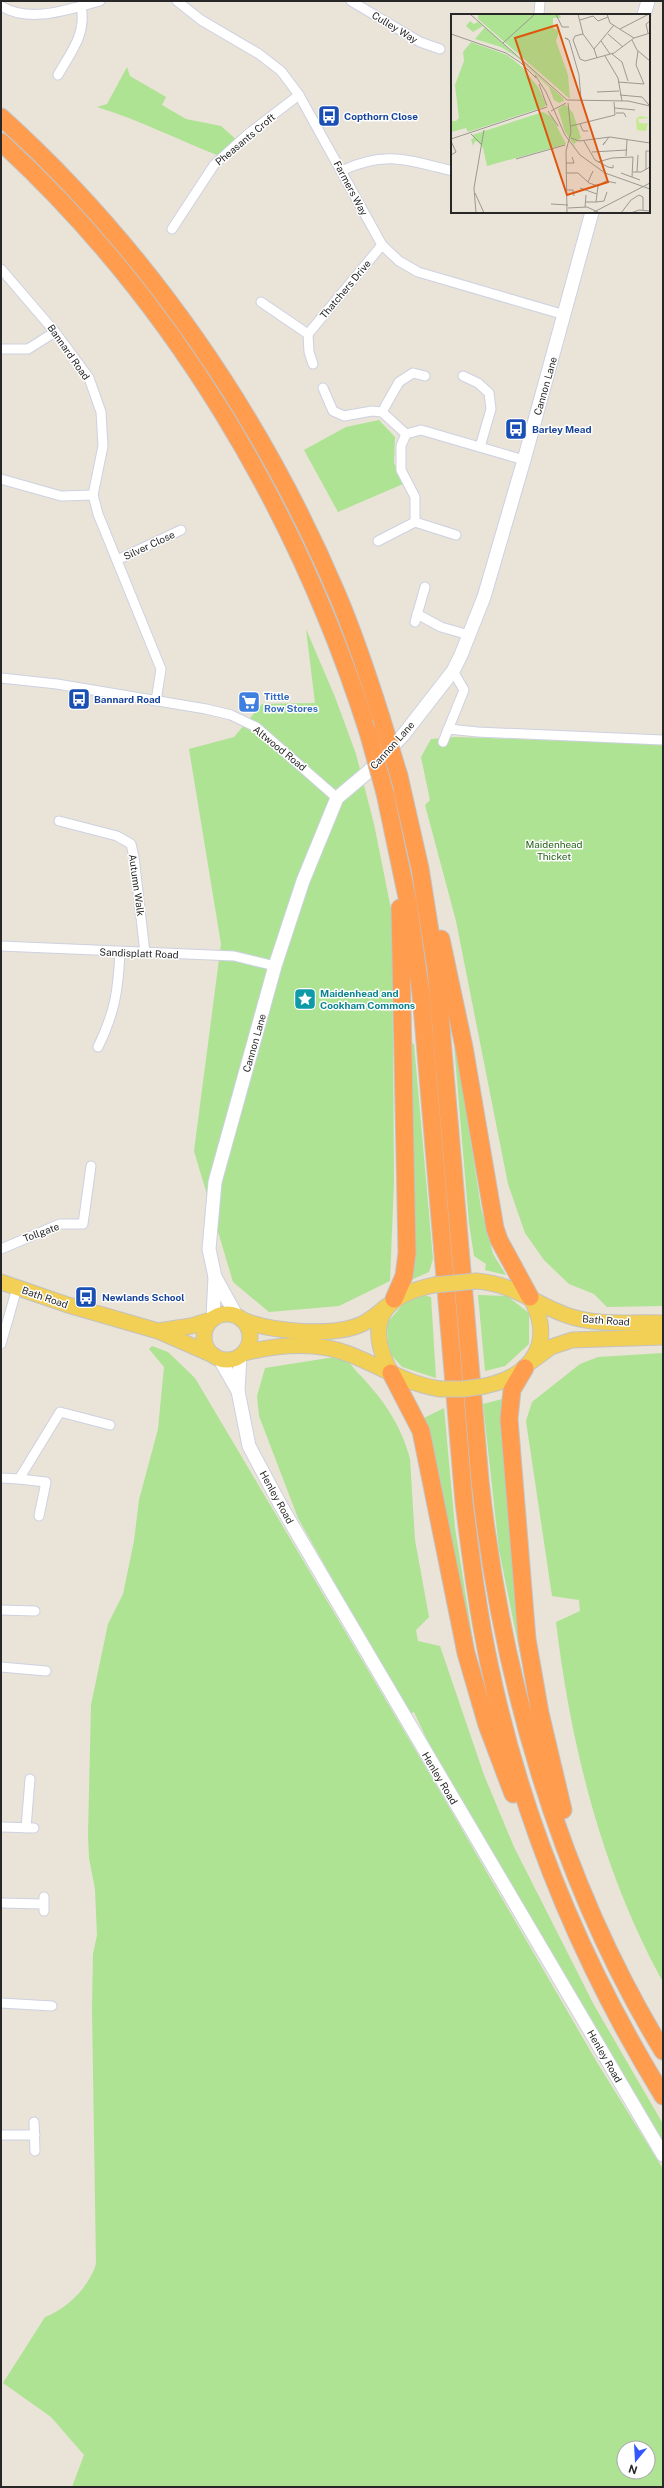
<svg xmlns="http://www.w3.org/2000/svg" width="664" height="2488" font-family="'Public Sans',sans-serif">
  <rect width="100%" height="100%" fill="#eae3d8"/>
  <g fill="#ade393" fill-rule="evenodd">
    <path d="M127,67L130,76L166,97L162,105L186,119L221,126L239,142L222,157C180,141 140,120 97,107L107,104Z"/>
    <path d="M379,420L395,437L394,463L403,484L338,512L304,450L346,427Z"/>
    <path d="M306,629L335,697L356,754L374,824L392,914L394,1181L390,1281L339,1306L269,1312L233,1282L194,1151L221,944L189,749L234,737L262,704L315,703Z"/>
    <path d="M455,737L663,744V1306L607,1307L594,1294L569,1284L544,1260L525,1233L508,1184L456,921L425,805L430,800L421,757L431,739Z"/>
    <path d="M411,1043L414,1044L433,1259L429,1272L411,1280Z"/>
    <path d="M456,1044L481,1208L493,1254L506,1275L485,1270L486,1264L474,1256L469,1223L454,1045Z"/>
    <path d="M419,1294L431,1297L436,1378L402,1367L388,1351L387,1323L404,1303Z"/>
    <path d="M478,1295L507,1296L529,1313V1344L505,1366L485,1371Z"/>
    <path d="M152,1346L168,1352L195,1378L445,1800L598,2064L663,2169V2487H72L84,2455L51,2417L3,2383L45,2317C67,2309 89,2287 96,2264L92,2008L93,1954L97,1935L95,1889L89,1858L88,1835L91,1705L108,1624L123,1594L134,1541L139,1500L158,1429L164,1367L149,1349ZM624,2448H648V2472H624Z"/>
    <path d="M663,1353V1982C602,1871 571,1747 556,1622L580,1611L579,1600L552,1596L526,1421L532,1402L580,1364L598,1357Z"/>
    <path d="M341,1356C347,1359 352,1366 356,1371C381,1396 401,1424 410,1459L415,1540L429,1617L416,1630L418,1641L440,1646L484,1775L514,1847L594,2005L663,2124V2141L440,1767L414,1712L409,1714L298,1518L259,1416L257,1396L265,1368Z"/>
    <path d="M502,1399L504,1443L530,1703L499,1550L483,1404Z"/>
    <path d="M444,1408L455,1528L479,1678L422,1419Z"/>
  </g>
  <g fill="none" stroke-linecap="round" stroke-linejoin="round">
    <g stroke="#cdd1e1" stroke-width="11">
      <g id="street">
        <path d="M177,1L201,20L259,54L281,71L299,95L382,245L399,261L418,272L565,315"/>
        <path d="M351,1L420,42L440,49"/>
        <path d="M1,6C31,24 69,9 100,1"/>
        <path d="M539,15L540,1"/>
        <path d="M58,75C71,52 87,33 81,6"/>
        <path d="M341,171C385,150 408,160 452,171"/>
        <path d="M172,229L214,165L248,134L299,95"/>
        <path d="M1,269L55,332L89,378L101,412L103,446L93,495L98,514L161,669L156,701"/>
        <path d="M261,302L308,334L309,352L313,364"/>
        <path d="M308,334L382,245"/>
        <path d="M1,349H28L55,332"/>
        <path d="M463,376L478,383L489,393L491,409L480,447"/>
        <path d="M323,388L333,411L344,416L372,411L382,412L406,434"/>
        <path d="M382,412L399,382L413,373L425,376"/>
        <path d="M1,479L61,496L93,495"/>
        <path d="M415,522V497L401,470V446L406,434L421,430L524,460"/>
        <path d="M378,541L415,522L456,535"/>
        <path d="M117,560L181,530"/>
        <path d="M417,614L441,627L469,635"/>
        <path d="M415,622L425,587"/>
        <path d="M1,678L57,684L206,709L231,715L256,727L337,798"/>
        <path d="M448,729L478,732L663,740"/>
        <path d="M443,742L464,690L453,671"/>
        <path d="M59,821L117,836L131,844L134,857L145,953"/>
        <path d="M1,946L234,956L275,966"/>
        <path d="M98,1047C115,1012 118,991 120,953"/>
        <path d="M1,1249L60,1224H83L91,1166"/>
        <path d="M1,1344L17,1288"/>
        <path d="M1,1478L19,1479L60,1412L110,1425"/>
        <path d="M19,1479L46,1482L39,1516"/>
        <path d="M1,1610L35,1611"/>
        <path d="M1,1667L46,1671"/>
        <path d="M1,1827L34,1828"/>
        <path d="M26,1828L30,1779"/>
        <path d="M1,1903L43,1904"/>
        <path d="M44,1911V1897"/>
        <path d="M1,2003L52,2006"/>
        <path d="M34,2122L35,2151"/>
        <path d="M1,2135H35"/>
      </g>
    </g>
    <g stroke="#cdd1e1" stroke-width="15">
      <g id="secondary">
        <path d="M644,15L648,1"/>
        <path d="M215,1277L236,1315"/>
        <path d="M213,1317L215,1277L209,1249L215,1182L275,966L303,881L337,798L369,771L404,734L453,671L461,655L484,597L524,460L592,212"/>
        <path d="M240,1356L238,1391L249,1446L281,1506L663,2155"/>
        <path d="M219,1358L238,1391"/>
      </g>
    </g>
    <g stroke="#c3c3c3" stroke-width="17">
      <g id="primary">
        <path d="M476,1281C515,1284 532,1303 566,1315C596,1326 632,1322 663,1323"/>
        <path d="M1,1282L68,1305L158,1331L215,1356"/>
        <circle cx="227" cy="1337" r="23"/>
        <path d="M243,1320C271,1332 334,1337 362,1324C371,1320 379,1313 387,1306"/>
        <path d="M158,1331L191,1326L210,1320"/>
        <path d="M244,1353C277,1345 316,1341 349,1354C380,1366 406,1384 440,1389"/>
        <path d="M532,1361L551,1347L572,1340L663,1337"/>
        <path d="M391,1373C365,1324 380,1296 434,1285"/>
        <path d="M485,1386C532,1376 556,1342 530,1297"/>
      </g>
    </g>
    <g stroke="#c3c3c3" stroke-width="19">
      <g id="highway">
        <path d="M1,117C146,248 261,415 337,594C354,634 368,676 381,717"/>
        <path d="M1,142C174,301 297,509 368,732"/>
        <path d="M399,776L420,868L436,969L480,1480C501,1676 559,1881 663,2051"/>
        <path d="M385,793L408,902L421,994L464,1502C471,1558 478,1613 490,1668C522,1820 582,1964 663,2096"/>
        <path d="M441,939L464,1047L495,1228L499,1240L530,1297"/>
        <path d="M394,1299L404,1276L407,1253L400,908"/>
        <path d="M525,1368L512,1390L509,1419L527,1639L540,1713L563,1810"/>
        <path d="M391,1373L421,1431L466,1653L487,1725L513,1794"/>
      </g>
    </g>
    <use href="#street" stroke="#fff" stroke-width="9"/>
    <use href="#secondary" stroke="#fff" stroke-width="13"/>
    <use href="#primary" stroke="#f2cf55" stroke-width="15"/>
    <use href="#highway" stroke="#ff9c4e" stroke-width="17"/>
    <g stroke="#c3c3c3" stroke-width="17" stroke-linecap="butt">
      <g id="primary-bridge">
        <path d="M434,1285L476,1281"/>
        <path d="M440,1389H463L485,1386"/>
      </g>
    </g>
    <g stroke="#c3c3c3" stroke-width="19" stroke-linecap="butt">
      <g id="highway-bridge">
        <path d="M381,717L399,776"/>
        <path d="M368,732L385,793"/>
      </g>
    </g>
    <use href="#primary-bridge" stroke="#f2cf55" stroke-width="15"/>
    <use href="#highway-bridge" stroke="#ff9c4e" stroke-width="17"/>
  </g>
  <defs>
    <g id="bus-square" transform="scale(1.15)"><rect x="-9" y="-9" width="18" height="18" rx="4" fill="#1a4fb4" stroke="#fff"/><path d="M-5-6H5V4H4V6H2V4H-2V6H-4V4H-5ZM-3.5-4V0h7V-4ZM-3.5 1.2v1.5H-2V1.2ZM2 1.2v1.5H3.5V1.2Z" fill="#fff"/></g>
    <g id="supermarket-square" transform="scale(1.15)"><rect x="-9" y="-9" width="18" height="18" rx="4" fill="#3f7fe0" stroke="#fff"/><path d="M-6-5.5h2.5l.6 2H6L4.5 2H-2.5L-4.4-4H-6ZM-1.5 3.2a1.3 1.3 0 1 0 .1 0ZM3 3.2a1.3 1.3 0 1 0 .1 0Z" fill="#fff"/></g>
    <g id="sight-square" transform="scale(1.15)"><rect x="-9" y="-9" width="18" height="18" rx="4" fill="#0f9aa8" stroke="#fff"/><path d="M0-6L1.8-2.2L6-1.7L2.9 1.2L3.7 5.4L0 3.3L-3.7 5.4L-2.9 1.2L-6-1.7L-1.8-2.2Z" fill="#fff"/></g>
  </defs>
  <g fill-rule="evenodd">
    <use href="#bus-square" x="329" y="116"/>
    <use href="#bus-square" x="516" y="429"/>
    <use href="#bus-square" x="79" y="699"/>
    <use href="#supermarket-square" x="249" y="702"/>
    <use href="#sight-square" x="305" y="999"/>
    <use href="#bus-square" x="86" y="1297"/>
  </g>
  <g text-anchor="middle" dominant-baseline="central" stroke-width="3" stroke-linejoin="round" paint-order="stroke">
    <g font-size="10" fill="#272727" stroke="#fff">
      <text transform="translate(395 27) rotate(31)">Culley Way</text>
      <text transform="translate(245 139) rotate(-40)">Pheasants Croft</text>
      <text transform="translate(351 188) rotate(62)">Farmers Way</text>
      <text transform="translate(345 289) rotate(-50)">Thatchers Drive</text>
      <text transform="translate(69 352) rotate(55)">Bannard Road</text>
      <text transform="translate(545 386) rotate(-74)">Cannon Lane</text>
      <text transform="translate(149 545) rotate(-25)">Silver Close</text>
      <text transform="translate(392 745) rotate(-48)">Cannon Lane</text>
      <text transform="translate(280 748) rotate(39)">Altwood Road</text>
      <text transform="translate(137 885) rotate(82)">Autumn Walk</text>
      <text transform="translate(139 953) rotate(2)">Sandisplatt Road</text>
      <text transform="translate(254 1043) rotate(-74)">Cannon Lane</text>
      <text transform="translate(41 1232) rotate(-20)">Tollgate</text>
      <text transform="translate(45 1297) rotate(19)">Bath Road</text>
      <text transform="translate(606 1320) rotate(4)">Bath Road</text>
      <text transform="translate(277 1497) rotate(61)">Henley Road</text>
      <text transform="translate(440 1778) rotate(59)">Henley Road</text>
      <text transform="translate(605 2056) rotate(60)">Henley Road</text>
    </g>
    <g font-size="10" font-weight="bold" fill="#164399" stroke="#fff" text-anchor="start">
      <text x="344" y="116">Copthorn Close</text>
      <text x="532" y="429">Barley Mead</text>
      <text x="94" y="699">Bannard Road</text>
      <text x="102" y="1297">Newlands School</text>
    </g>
    <g font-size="10" font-weight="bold" fill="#366cbe" stroke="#fff" text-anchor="start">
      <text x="264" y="696">Tittle<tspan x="264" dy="12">Row Stores</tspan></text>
    </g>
    <g font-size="10" fill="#276418" stroke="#fff">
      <text x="554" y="844">Maidenhead<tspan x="554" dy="12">Thicket</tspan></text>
    </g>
    <g font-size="10" font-weight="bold" fill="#0d838f" stroke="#fff" text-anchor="start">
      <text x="320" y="993">Maidenhead and<tspan x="320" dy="12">Cookham Commons</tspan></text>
    </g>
  </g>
  <g transform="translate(451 14)">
    <rect width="199" height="199" fill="#eae3d8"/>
    <path d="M27,0H109L110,4H102V14L108,17L105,27L117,61L119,85L27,5ZM19,7L23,10L27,8L32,12L22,18L15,12ZM34,13L112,84L113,87L108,89L103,86L98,73L66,43L50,33L24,25ZM20,28L56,41L71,53L87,73L95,90L93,93L17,118L15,114L0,118V107H5L8,104L4,71L13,47L12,38ZM114,90L122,99L130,124L123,130L125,134L114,118L107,95ZM92,98L101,103L115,130L36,152L32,134L27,128L24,127L22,132L20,125L23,124L21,121Z" fill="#ade393"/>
    <path d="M189,102L199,104L187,105L188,109L199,110L196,111L195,117L186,116L185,105Z" fill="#c3ea8e"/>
    <path fill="none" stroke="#9c9891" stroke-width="1" d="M19,0L116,86M105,0L111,13H118M127,0L132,20L143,35L146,44M156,0L159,9L183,24M129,6L142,2L147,7L157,3M169,15L198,0M197,19L195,10L199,7M0,20L55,39L70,49L85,64M132,20L124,22L122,26L129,45L134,47L163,39L183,24L199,19M157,20L172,33M117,25L114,24L118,26L128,61L130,86M181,26L186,36L199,47M150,27L159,40M52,29L84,0M143,35L163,11M161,40L171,48L177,67M154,42L167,64L171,87M84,61L95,78L114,121L129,141L154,159L199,175M167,68L193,70L185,51L187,37M88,70L96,92M146,78L168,77M169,81L191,83L198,91M116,86L177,87L199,92M164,94L184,96M97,97L107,112M100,97L115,89M165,99H173L175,103M129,110L132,117H137M120,112L164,101L163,88M20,120L30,130M120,124L128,127L159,123L199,129M0,125L96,93M133,127L144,146L157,153L162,154V151M154,128L152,131L158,123M141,138L176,136M0,141L5,138L0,127M175,142L176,126M65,145L114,131M147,148L161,144L182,143L181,163M115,149H123L121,143M195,155V137H199M182,158H190L199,153M186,158L187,141M115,159H127L138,169L147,172L145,188H135M170,159L189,166M137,168L142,157M147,172L155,167L165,169M129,174L146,180M116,176H122L123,182M24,179L33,199M145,188L153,187L156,178M100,190L117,191M134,193L135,181M117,194L136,193L149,199M25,199L23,174L33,116M116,199L115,137L120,118L117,89M141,199L199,169M170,199L180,186L188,181L192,183V196M180,199L188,196L199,197"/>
    <path fill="#de560d" fill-opacity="0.15" stroke="#de560d" stroke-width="2" d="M106,11L157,168L116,181L64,24Z"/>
    <rect width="199" height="199" fill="none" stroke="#272727" stroke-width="2"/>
  </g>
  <rect width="664" height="2488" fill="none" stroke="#272727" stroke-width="4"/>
  <g transform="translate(636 2460) rotate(198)"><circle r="19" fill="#ffffff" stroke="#a9a9a9"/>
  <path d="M0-3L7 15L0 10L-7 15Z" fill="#3357fc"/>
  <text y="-6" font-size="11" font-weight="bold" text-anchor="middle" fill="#272727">N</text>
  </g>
</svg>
